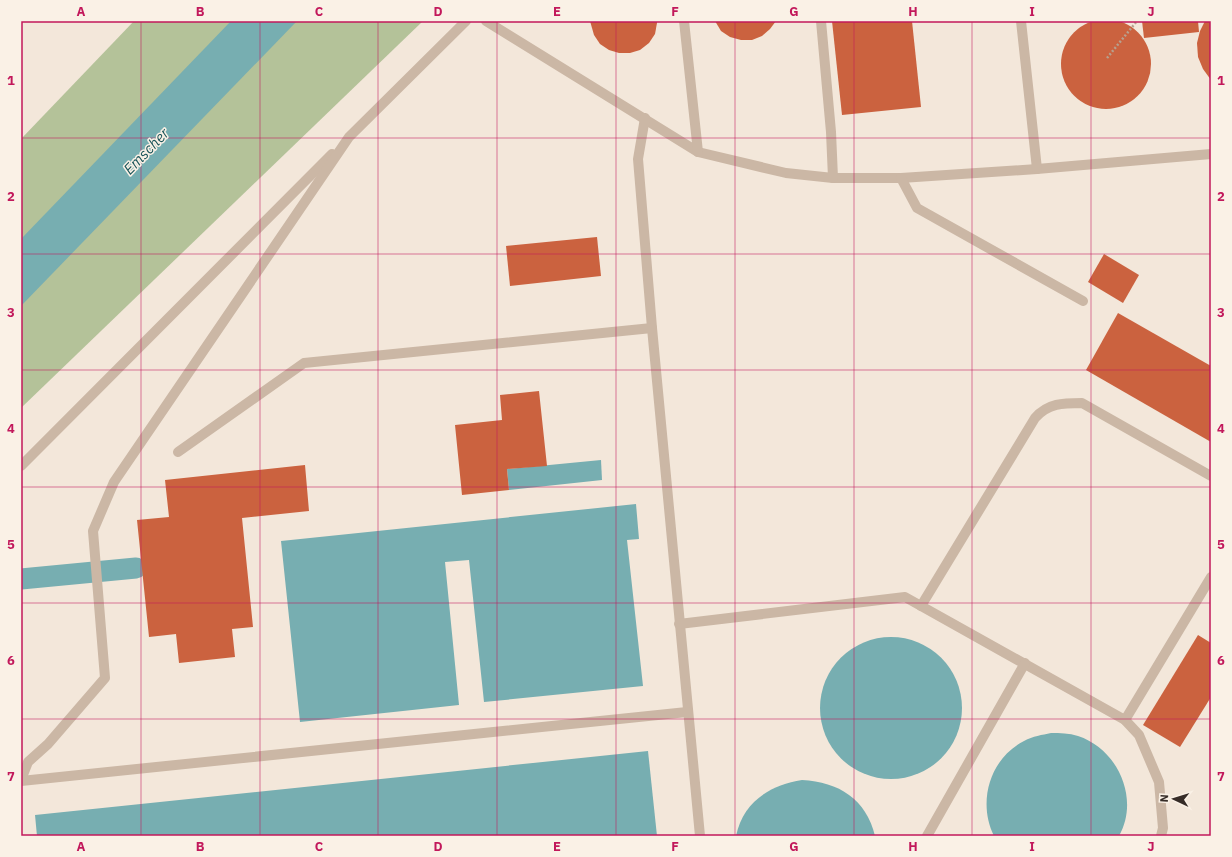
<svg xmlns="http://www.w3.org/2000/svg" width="1232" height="857" font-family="'IBM Plex Sans',sans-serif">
  <rect width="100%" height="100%" fill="#f3e7da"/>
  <path fill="#b4c299" d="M134,21H423L21,408V139Z"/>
  <g fill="#77aeb1">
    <path d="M231,21H297L21,306V239Z"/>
    <path d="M601,460L602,480L509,490L507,469Z"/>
    <path d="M636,504L639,539L627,540L643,686L484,702L469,560L445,562L459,705L300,722L281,541Z"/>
    <circle cx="891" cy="708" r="71"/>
    <path d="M1051,733C1060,733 1069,733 1078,736C1118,749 1140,799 1119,836H994C977,802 990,758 1024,741C1033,736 1042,735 1051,733Z"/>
    <path d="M648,751L657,836H37L35,815Z"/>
    <path d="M802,780C839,782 866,799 875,836H736C743,802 770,785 802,780Z"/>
  </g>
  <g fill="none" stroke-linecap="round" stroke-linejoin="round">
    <path stroke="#77aeb1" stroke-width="21" d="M21,579L136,568"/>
  </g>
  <g fill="#cb623f">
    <circle cx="1106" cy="64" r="45"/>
    <path d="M590,21H657V23L655,34L649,43L640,50L630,53H619L609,50L600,44L594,35Z"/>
    <path d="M715,21H776L770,29L762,36L752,40H741L730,37L721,31Z"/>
    <path d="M832,21H912L921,107L842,115Z"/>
    <path d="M1142,21H1198L1199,32L1144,38Z"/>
    <path d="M1205,21H1211V80L1203,69L1198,57L1197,43L1200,31Z"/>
    <path d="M597,237L601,276L510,286L506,246Z"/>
    <path d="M1104,254L1139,275L1123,303L1088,282Z"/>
    <path d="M1118,313L1211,366V442L1086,370Z"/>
    <path d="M539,391L547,466L507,469L509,490L462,495L455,425L502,420L500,395Z"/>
    <path d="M305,465L309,511L242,518L253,627L232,629L235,657L179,663L176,634L149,637L137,520L169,517L165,480Z"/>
    <path d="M1198,635L1211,643V697L1180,747L1143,725Z"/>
  </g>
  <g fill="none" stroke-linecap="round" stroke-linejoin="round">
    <path stroke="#b7a18f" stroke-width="2.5" stroke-dasharray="2 2" stroke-linecap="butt" d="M1107,58L1137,21"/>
    <g stroke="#cbb7a5" stroke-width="10">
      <path d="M486,21L698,152L786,173L833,178H901L1037,169L1211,154"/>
      <path d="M684,21L698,152"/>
      <path d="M821,21L831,132L833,178"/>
      <path d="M1021,21L1037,169"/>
      <path d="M645,118L638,159L652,328L700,836"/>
      <path d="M901,178L917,208L1083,301"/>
      <path d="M178,452L304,363L652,328"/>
      <path d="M21,466L332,154"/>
      <path d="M921,606L1035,418C1048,403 1063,403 1082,403L1211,476"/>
      <path d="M679,624L905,597L1125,720L1139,735L1159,782L1163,828L1161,836"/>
      <path d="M1125,720L1211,577"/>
      <path d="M21,780L28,762L48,744L105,678L93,531L114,482L349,137L466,21"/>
      <path d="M21,781L687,712"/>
      <path d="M927,836L1025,663"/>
    </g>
  </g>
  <path fill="none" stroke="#c2185b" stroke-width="1" stroke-opacity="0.55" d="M141,21V836M260,21V836M378,21V836M497,21V836M616,21V836M735,21V836M854,21V836M972,21V836M1091,21V836M21,138H1211M21,254H1211M21,370H1211M21,487H1211M21,603H1211M21,719H1211"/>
  <g text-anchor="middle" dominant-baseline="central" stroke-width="3" stroke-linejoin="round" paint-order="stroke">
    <g font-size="15" font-style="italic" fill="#1a555a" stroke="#faf1e6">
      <text transform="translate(146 151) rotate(-46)">Emscher</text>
    </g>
  </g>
  <rect width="1232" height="857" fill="none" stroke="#faf1e6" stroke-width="44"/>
  <g transform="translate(1174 799) rotate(274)" stroke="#faf1e6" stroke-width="3" paint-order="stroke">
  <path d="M0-3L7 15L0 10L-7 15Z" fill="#362c27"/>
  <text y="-6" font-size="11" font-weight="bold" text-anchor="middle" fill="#362c27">N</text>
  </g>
  <rect x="22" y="22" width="1188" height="813" fill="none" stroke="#c2185b" stroke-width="1.5"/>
  <g font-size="13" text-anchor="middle" font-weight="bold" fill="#c2185b">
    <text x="81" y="16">A</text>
    <text x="200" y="16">B</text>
    <text x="319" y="16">C</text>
    <text x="438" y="16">D</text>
    <text x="557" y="16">E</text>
    <text x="675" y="16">F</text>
    <text x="794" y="16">G</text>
    <text x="913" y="16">H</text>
    <text x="1032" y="16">I</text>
    <text x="1151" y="16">J</text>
    <text x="11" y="85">1</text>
    <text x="1221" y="85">1</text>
    <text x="11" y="201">2</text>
    <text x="1221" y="201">2</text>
    <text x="11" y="317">3</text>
    <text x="1221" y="317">3</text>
    <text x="11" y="433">4</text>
    <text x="1221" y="433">4</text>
    <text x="11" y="549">5</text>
    <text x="1221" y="549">5</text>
    <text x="11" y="665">6</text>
    <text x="1221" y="665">6</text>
    <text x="11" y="781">7</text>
    <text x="1221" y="781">7</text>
    <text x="81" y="851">A</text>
    <text x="200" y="851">B</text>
    <text x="319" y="851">C</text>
    <text x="438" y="851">D</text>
    <text x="557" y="851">E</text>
    <text x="675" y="851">F</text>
    <text x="794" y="851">G</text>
    <text x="913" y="851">H</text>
    <text x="1032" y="851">I</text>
    <text x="1151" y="851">J</text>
  </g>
</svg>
